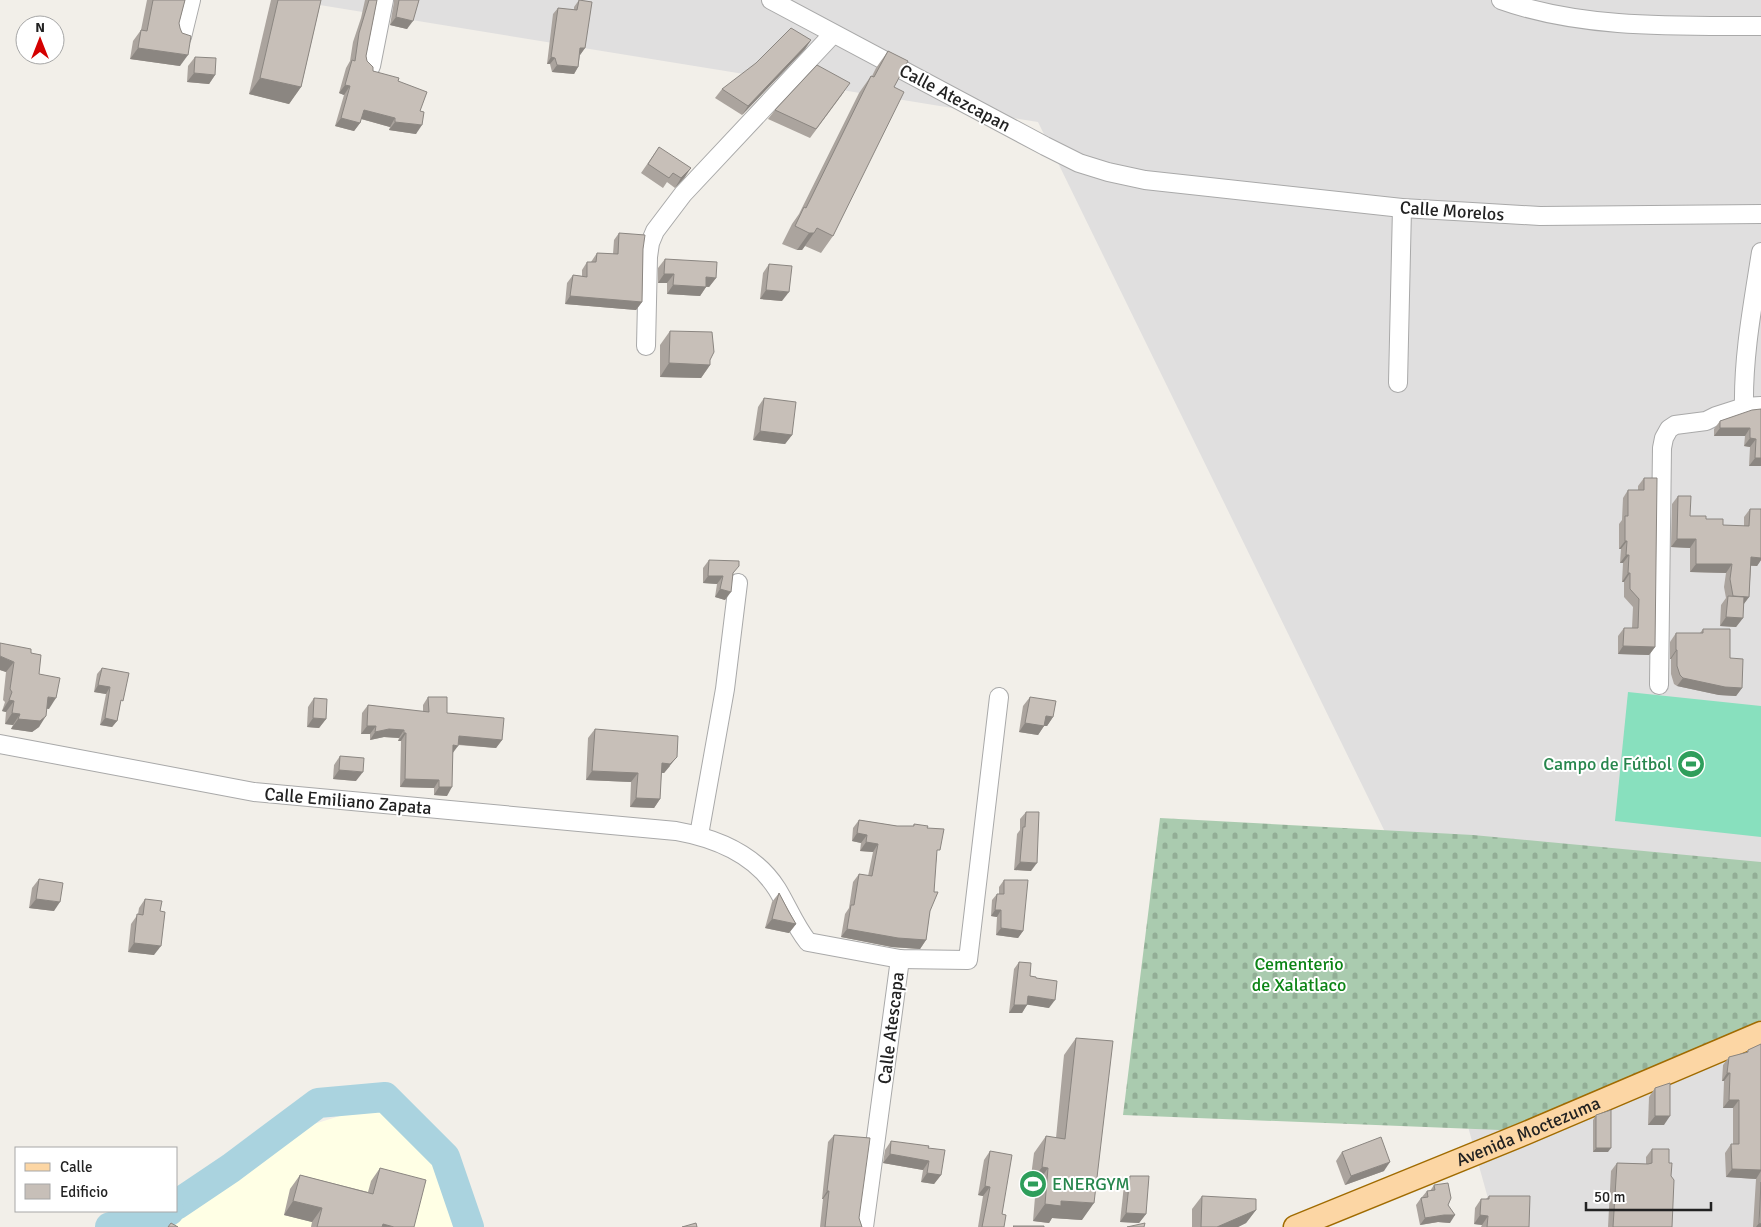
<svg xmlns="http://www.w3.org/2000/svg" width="1761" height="1227" font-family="Signika,sans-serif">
  <defs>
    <pattern id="cemetery-stones" width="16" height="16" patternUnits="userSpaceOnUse" patternTransform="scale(1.25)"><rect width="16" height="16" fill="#aacbaf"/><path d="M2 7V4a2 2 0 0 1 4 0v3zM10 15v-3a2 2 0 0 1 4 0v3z" fill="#92ae96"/></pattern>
  </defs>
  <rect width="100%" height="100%" fill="#f2efe9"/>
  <path fill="#e0dfdf" d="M289,0H1761V1227H1496L1387,836L1038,122Z"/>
  <path fill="#ffffe5" d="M387,1110L428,1153L449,1212L453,1227H155L167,1222L232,1181L301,1128L356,1111Z"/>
  <path fill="url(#cemetery-stones)" d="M1160,818L1473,835L1761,862V1020L1525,1131L1123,1115Z"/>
  <path fill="#88e0be" d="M1628,692L1761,706V837L1615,821Z"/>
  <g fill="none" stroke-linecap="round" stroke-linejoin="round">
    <g stroke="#aad3df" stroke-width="30">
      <path d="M176,1205L231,1168L318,1103L385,1097L445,1157L469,1227"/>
      <path d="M110,1227L162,1215L169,1211"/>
    </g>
    <g stroke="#a9a9a9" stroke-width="20">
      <g id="minor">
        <path d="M771,0L1045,146L1079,163L1108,172L1145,180L1402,208L1472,212L1540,216L1761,214"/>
        <path d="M1501,0C1582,29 1676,26 1761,26"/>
        <path d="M182,37L191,0"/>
        <path d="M371,66L384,0"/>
        <path d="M646,346L648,257L650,243L655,231L683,194L833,34"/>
        <path d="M1398,383L1402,208"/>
        <path d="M1744,407C1743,355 1753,304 1761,252"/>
        <path d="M1659,685L1662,448L1664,438L1669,429L1675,425L1706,421L1716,416L1744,407L1761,406"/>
        <path d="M0,744L254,792L676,831C715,838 755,854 777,889C788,907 795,926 808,942L900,959L968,960L999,697"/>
        <path d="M699,835L725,689L738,583"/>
        <path d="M864,1227L900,959"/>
      </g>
    </g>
    <g stroke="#a06b00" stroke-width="25">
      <g id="major">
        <path id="s1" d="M1295,1227L1526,1133L1761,1033"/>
      </g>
    </g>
    <use href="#minor" stroke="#fff" stroke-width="18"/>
    <use href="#major" stroke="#fcd6a4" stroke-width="22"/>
  </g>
  <g fill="#aba49e">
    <path d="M147,0H185L179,23L180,66L130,59L133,41L141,30Z"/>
    <path d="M271,0H321L301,87L289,104L249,94Z"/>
    <path d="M365,0H377L366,56L367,61L373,71L398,81L420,111L416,134L389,130L390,127L361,119L360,123L354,131L335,126L344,95L339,93L346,68L350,61L353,42L361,18Z"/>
    <path d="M394,0H419L407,29L390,25L394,2Z"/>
    <path d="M579,0L585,48L580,55L578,67L574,74L552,72L550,64H547L553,14L558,8L574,10V7Z"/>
    <path d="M811,40L805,49L742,115L715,98L722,89Z"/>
    <path d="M888,51L894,87L833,236L821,253L805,246L802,250H797L782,244L792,224L799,214L859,93L871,76H872L876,68Z"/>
    <path d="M195,57L215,75L209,84L187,82L188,66Z"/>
    <path d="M844,92L810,138L768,119L775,110Z"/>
    <path d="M659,147L685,177L675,188L667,182L663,188L641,173Z"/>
    <path d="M619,233L643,249L642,302L636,310L565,304L567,283L573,275L582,276V270L587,262H591L597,253L613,254L614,240Z"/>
    <path d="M665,259L716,278L709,287H706L700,296L667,294V283H658V268Z"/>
    <path d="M769,264L782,301L760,299L763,273Z"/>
    <path d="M670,331L710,365L701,378L660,377V345Z"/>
    <path d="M764,398L792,435L785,444L753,440L758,407Z"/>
    <path d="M1761,409V466H1749L1750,447L1744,446L1745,436H1714V429L1720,421Z"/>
    <path d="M1644,478L1655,647L1649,655L1618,654V636L1624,628H1632L1633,607L1624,597V582H1622L1623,563H1620L1621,549H1619V524L1622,520L1623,498L1628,490H1638V486Z"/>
    <path d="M1678,496L1690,516L1706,519L1723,525L1744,526V517L1750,509H1761V560L1757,566H1751L1749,597L1743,605V618L1736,627L1720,626L1721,605L1726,598L1724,587L1726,573L1690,572V548L1671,547L1672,504Z"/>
    <path d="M709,560L733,574L725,600L715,597L717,584L703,583V568Z"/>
    <path d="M1703,629L1730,658L1742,688L1736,696L1719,695L1677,686L1674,684L1671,674V659H1670V642L1676,633H1700Z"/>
    <path d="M31,653L39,674L49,709L47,708L39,727L32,732L11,729L13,725L5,724L6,712L2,711L5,702L3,700L6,672L0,670Z"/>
    <path d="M102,668L120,706L117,721L112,727L100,725L106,694L94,692L97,674Z"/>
    <path d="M428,697L447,713L502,740L496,748L458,745L453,752L447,796L434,795V788L400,787L401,741H398L399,738L384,737L370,740V734H361L362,713L368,705L423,712V705Z"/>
    <path d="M1030,697L1053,717L1047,726H1044L1038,735L1019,732L1023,706Z"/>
    <path d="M314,698L326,719L319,728L307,727L308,707Z"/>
    <path d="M595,729L670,766L664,773H661L660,799L654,808L630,807L631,782L586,780L588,738Z"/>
    <path d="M340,756L356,781L333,779L334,765Z"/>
    <path d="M1026,812L1031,871L1014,870L1017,834L1020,830V819Z"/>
    <path d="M859,820L897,826H913L914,824L927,828L937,855L926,940L920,949L892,947L841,937L845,914L849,908L853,882L859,874L868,876L873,852L860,851L861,843L852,841L853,828Z"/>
    <path d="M39,879L54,911L29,908L32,888Z"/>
    <path d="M1004,880L1023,931L1018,938L996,935L997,917L991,916L992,900L997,894H999V887Z"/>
    <path d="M779,893L796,924L789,933L765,928L772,902Z"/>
    <path d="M145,899L160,911L154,955L128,952L131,924L138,914L139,908Z"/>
    <path d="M1019,962L1030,976L1036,978L1049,1008L1027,1004L1022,1013H1009L1014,969Z"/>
    <path d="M1076,1038L1082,1220L1052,1218L1049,1223L1033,1221L1036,1185L1030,1184L1034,1153L1046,1136L1056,1138L1064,1055Z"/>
    <path d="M1761,1044V1227H1753L1756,1179L1726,1177L1725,1153L1731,1144H1733V1108H1723L1724,1081H1722L1723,1065L1729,1057L1746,1053L1748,1050Z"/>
    <path d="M1655,1088L1664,1125H1648L1649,1097Z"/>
    <path d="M1596,1115L1608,1152H1593V1120Z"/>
    <path d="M834,1135L859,1218L862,1227H820L823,1199H822L828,1142Z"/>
    <path d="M891,1141L928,1148L941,1175L934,1184L921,1182L923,1170L883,1163L885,1150Z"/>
    <path d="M1652,1149L1669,1163L1671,1176L1672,1227H1608L1611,1171L1617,1163L1646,1164V1157Z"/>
    <path d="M990,1151L1002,1214L1004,1227H978L983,1196L978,1195L984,1160Z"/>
    <path d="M1342,1152L1384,1171L1345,1185L1336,1161Z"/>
    <path d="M380,1168L414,1227H311L312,1222L284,1215L290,1189L300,1175L368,1192L371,1181Z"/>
    <path d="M1130,1176L1146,1214L1139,1223L1120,1222L1124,1185Z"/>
    <path d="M1434,1185L1448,1205L1450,1223L1438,1222L1420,1225L1416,1205L1421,1198L1422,1197L1427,1191H1430Z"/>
    <path d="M1202,1196L1256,1210L1246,1223L1238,1227H1192V1209Z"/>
    <path d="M1489,1196L1529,1227H1481L1482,1225L1474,1224L1475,1208L1481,1199H1486Z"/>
  </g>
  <g fill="#8b8681">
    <path d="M396,17L413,21L407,29L390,25Z"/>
    <path d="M811,40L805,49L742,115L748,106Z"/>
    <path d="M138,48L188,55L180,66L130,59Z"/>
    <path d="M580,48H585L580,55Z"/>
    <path d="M551,57L555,58L550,64H547Z"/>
    <path d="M557,65L578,67L574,74L552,72Z"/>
    <path d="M194,73L215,75L209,84L187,82Z"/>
    <path d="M260,78L301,87L289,104L249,94Z"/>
    <path d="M345,85L350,86L344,95L339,93Z"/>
    <path d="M364,110L395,118L390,127L358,118Z"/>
    <path d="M341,118L360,123L354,131L335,126Z"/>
    <path d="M395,122L422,125L416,134L389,130Z"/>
    <path d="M691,168L685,177L675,188L681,178Z"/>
    <path d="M809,233H814L802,250H797Z"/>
    <path d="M664,274H674L667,283H658Z"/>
    <path d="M706,277L716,278L709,287L700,286Z"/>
    <path d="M673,285L706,287L700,296L667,294Z"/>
    <path d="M766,290L789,292L782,301L760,299Z"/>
    <path d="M570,296L642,302L636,310L565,304Z"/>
    <path d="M669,363L710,365L701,378L660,377Z"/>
    <path d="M1720,428H1750L1745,436H1714Z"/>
    <path d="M760,431L792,435L785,444L753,440Z"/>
    <path d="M1750,438L1756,439L1750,447L1744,446Z"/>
    <path d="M1755,458H1761V466H1749Z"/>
    <path d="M1677,539H1696L1690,548L1671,547Z"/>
    <path d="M1625,541H1627L1621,549H1619Z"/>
    <path d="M1626,555H1629L1623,563H1620Z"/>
    <path d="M1751,557L1761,558V560L1757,566L1745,565Z"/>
    <path d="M1696,564H1732L1726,573L1690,572Z"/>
    <path d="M1628,573H1630L1624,582H1622Z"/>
    <path d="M708,576H723L717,584L703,583Z"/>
    <path d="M720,589L731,592L725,600L715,597Z"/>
    <path d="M1733,596L1749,597L1743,605Z"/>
    <path d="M1726,617L1743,618L1736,627L1720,626Z"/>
    <path d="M1623,646L1655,647L1649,655L1618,654Z"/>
    <path d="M1676,650H1677L1671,659H1670Z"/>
    <path d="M0,656L14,662L6,672L0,670Z"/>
    <path d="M1683,678L1742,688L1736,696L1719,695L1677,686Z"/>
    <path d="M98,685L110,687L106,694L94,692Z"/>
    <path d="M48,697L56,698L49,709L41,708Z"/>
    <path d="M9,700L14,701L6,712L2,711Z"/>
    <path d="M12,713L20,714L13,725L5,724Z"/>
    <path d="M46,716L39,727L32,732L11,729L18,719Z"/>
    <path d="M1046,716L1053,717L1047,726H1044L1038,735L1019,732L1025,723Z"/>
    <path d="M105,718L117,721L112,727L100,725Z"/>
    <path d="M313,718L326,719L319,728L307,727Z"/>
    <path d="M367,726H376L370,734H361Z"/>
    <path d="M389,729L404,730L399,738L384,737L370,740L375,732Z"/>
    <path d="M404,733H406L401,741H398Z"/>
    <path d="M459,736L502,740L496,748L453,744Z"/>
    <path d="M453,745L458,746L452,754Z"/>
    <path d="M677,757L664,773H656L662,763Z"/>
    <path d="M339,770L363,772L356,781L333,779Z"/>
    <path d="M592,771L638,773L631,782L586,780Z"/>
    <path d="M405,779L439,780L434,788L400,787Z"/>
    <path d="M439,787H452L447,796L434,795Z"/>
    <path d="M636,798L660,799L654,808L630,807Z"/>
    <path d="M857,833L867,835L861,843L852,841Z"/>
    <path d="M866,842L878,844L873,852L860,851Z"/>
    <path d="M1020,862L1037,863L1031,871L1014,870Z"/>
    <path d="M36,899L60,902L54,911L29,908Z"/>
    <path d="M995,910H1001L997,917L991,916Z"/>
    <path d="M772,919L796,924L789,933L765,928Z"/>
    <path d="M1001,928L1023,931L1018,938L996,935Z"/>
    <path d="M847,929L926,940L920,949L892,947L841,937Z"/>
    <path d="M134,943L161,946L154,955L128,952Z"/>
    <path d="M1028,996L1055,1000L1049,1008L1023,1004Z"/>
    <path d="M1014,1005H1027L1022,1013H1009Z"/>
    <path d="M1727,1073H1730L1724,1081H1722Z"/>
    <path d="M1729,1100H1739L1733,1108H1723Z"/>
    <path d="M1655,1116H1670L1664,1125H1648Z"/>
    <path d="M1596,1148H1611L1608,1152H1593Z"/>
    <path d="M890,1154L929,1161L923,1170L883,1163Z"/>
    <path d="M1390,1162L1384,1171L1345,1185L1351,1176Z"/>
    <path d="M1042,1167L1048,1168L1036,1185L1030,1184Z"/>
    <path d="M1732,1169L1761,1170V1171L1756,1179L1726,1177Z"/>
    <path d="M927,1173L941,1175L934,1184L921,1182Z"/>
    <path d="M985,1186L990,1187L983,1196L978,1195Z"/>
    <path d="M827,1191H829L823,1199H822Z"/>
    <path d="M293,1201L322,1208L312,1222L284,1215Z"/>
    <path d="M1061,1201L1094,1203L1082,1220L1052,1218L1049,1223L1033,1221L1045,1204Z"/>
    <path d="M1256,1210L1246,1223L1238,1227H1217Z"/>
    <path d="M1126,1213L1146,1214L1139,1223L1120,1222Z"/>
    <path d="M1444,1215H1455L1450,1223L1438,1222L1420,1225L1425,1218Z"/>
    <path d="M1480,1215L1488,1216L1482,1225L1474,1224Z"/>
    <path d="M1759,1223L1761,1224V1227H1756Z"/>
    <path d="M383,1224L394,1227H381Z"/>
  </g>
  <g fill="#c7bfb8" stroke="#8b8681">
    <path d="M153,0H185L179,23L180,28L182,33L191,36L188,55L138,48L141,30L147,31Z"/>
    <path d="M278,0H321L301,87L260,78Z"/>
    <path d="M369,0H377L366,56L367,61L373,67V71L399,78L398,81L427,92L420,111L424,112L422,125L395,122V118L364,110L360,123L341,118L350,86L345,85L352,60L355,61L359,33Z"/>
    <path d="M399,0H419L413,21L396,17Z"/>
    <path d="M579,0L592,2L585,48H580L578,67L557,65L555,58L551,57L558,8L577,10Z"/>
    <path d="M791,28L811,40L748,106L722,89L756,63Z"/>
    <path d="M888,51L908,61L894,87L904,92L833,236L817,228L814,233H809L795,226L804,207L806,208L871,76L874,77Z"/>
    <path d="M195,57L216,58L215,75L194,73Z"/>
    <path d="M817,65L850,83L816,129L775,110Z"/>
    <path d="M659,147L691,168L681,178L673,173L669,178L648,164Z"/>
    <path d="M619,233L645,235L643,249L642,302L570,296L573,275L587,277V262H596L597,253L618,254Z"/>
    <path d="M665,259L717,262L716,278L706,277V287L673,285L674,274H664Z"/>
    <path d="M769,264L792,266L789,292L766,290Z"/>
    <path d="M670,331L712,332L714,352L710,360V365L669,363Z"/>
    <path d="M764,398L796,402L792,435L760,431Z"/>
    <path d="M1761,409V458H1755L1756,439L1750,438V428H1720V421L1752,410Z"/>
    <path d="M1644,478H1657L1655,647L1623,646L1624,628H1638L1639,599L1630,589V573H1628L1629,555H1626L1627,541H1625V516H1628V490H1644Z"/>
    <path d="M1678,496H1691L1690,516H1706V519H1723V525L1749,526L1750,509H1761V558L1751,557L1749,597L1733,596L1730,579L1732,564H1696V539H1677Z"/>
    <path d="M709,560L739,561V566L733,573L731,592L720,589L723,576H708Z"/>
    <path d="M1728,596L1744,597L1743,618L1726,617Z"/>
    <path d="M1703,629H1730V658L1743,659L1742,688L1725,687L1683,678L1680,675L1677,666V650H1676V633H1703Z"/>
    <path d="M0,643L31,649V653L41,655L39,674L60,678L56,698L48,697L46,716L40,721L18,719L20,714L12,713L14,701L9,700L12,692L10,689L14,662L0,656Z"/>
    <path d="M102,668L129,673L123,701L121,700L117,721L105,718L110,687L98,685Z"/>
    <path d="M428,697H447V713L504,718L502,740L459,736L458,746L453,745L452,787H439V780L405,779L406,733H404V730L389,729L375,732L376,726H367L368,705L429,712Z"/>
    <path d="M1030,697L1056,701L1053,717L1046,716L1044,726L1025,723Z"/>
    <path d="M314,698L327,699L326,719L313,718Z"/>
    <path d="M595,729L678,736L677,757L670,764L662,763L660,799L636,798L638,773L592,771Z"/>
    <path d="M340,756L364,758L363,772L339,770Z"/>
    <path d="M1026,812H1039L1037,863L1020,862L1023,827H1025Z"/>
    <path d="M859,820L897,826H914V824L928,826L927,828L944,829L940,850H937L934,892H938L930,911L926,940L898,938L847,929L851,905H854L859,874L872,876L878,844L866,842L867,835L857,833Z"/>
    <path d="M39,879L63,883L60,902L36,899Z"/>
    <path d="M1004,880H1028L1023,931L1001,928V910H995L997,894H1004Z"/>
    <path d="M779,893L789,912L796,924L772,919Z"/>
    <path d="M145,899L162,901L160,911L165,912L161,946L134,943L137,914L143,915Z"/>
    <path d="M1019,962L1031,963L1030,976L1036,977V978L1057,981L1055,1000L1028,996L1027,1005H1014Z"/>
    <path d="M1076,1038L1113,1041L1094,1203L1061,1201V1206L1045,1204L1048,1168L1042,1167L1046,1136L1065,1139Z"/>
    <path d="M1761,1044V1170L1732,1169L1731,1144H1739V1100H1729L1730,1073H1727L1729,1057L1748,1052V1050Z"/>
    <path d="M1670,1083V1116H1655V1088Z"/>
    <path d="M1611,1110V1148H1596V1115Z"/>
    <path d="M834,1135L870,1138L859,1218L862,1227H825L829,1191H827Z"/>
    <path d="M1381,1137L1390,1162L1351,1176L1342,1152Z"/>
    <path d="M891,1141L929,1146L928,1148L945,1150L941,1175L927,1173L929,1161L890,1154Z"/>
    <path d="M1652,1149H1669V1163H1672L1671,1176L1674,1180L1672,1227H1613L1617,1163L1648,1164L1652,1163Z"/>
    <path d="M990,1151L1012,1155L1002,1214L1006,1215L1004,1227H982L990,1187L985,1186Z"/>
    <path d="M380,1168L426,1180L414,1227H394L383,1224L382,1227H317L322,1208L293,1201L300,1175L373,1194Z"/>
    <path d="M1130,1176H1149L1146,1214L1126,1213Z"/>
    <path d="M1761,1182V1224L1759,1223Z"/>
    <path d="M1448,1183L1451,1198L1448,1205L1455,1215H1444L1425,1218L1421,1198L1428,1197L1427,1191L1435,1190L1434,1185Z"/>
    <path d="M1202,1196L1256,1199V1210L1217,1227H1201Z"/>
    <path d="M1489,1196H1530L1529,1227H1487L1488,1216L1480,1215L1481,1199H1489Z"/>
    <path d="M171,1223L178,1227H168Z"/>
    <path d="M696,1223L697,1227H682Z"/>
    <path d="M1145,1223L1144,1227H1127Z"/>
    <path d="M1013,1226H1044V1227H1014Z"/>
  </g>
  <defs>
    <g id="stadium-disc" transform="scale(1.4375)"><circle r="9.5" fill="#2e9e5b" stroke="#fff"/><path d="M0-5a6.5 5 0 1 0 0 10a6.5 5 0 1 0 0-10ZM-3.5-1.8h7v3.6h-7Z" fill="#fff"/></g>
  </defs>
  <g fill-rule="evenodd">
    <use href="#stadium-disc" x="1691" y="764"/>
    <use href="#stadium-disc" x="1033" y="1184"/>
  </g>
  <g text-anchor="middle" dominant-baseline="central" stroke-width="4" stroke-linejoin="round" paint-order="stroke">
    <g font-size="18" fill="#222" stroke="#fff">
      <text transform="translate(955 98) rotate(28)">Calle Atezcapan</text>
      <text transform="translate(1452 211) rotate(4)">Calle Morelos</text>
      <text transform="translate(348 801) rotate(5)">Calle Emiliano Zapata</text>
      <text transform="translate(891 1028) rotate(-83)">Calle Atescapa</text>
      <text stroke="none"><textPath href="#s1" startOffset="252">Avenida Moctezuma</textPath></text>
    </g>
    <g font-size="18" fill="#27864d" stroke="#fff" text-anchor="end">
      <text x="1672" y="764">Campo de Fútbol</text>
      <text x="1052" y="1184" text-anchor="start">ENERGYM</text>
    </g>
    <g font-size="18" fill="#0c8416" stroke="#fff">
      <text x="1299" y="964">Cementerio<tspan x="1299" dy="21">de Xalatlaco</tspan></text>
    </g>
  </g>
  <rect x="15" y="1147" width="162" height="65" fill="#ffffff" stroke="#a7a7a7"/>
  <rect x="25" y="1163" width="25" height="8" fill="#fcd6a4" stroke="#a7a7a7"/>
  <text x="60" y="1172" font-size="15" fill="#222222">Calle</text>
  <rect x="25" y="1184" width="25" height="15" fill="#c7bfb8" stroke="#a7a7a7"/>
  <text x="60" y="1197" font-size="15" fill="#222222">Edificio</text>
  <g transform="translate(40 40)"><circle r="24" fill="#ffffff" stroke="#a7a7a7"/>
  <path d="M0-4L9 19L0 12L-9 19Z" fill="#d40000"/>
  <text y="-8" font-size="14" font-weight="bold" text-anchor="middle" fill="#222222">N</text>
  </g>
  <path d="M1586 1202v8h125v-8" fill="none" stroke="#222222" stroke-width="2.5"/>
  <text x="1594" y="1202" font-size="15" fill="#222222" stroke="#ffffff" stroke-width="4" paint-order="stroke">50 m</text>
</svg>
